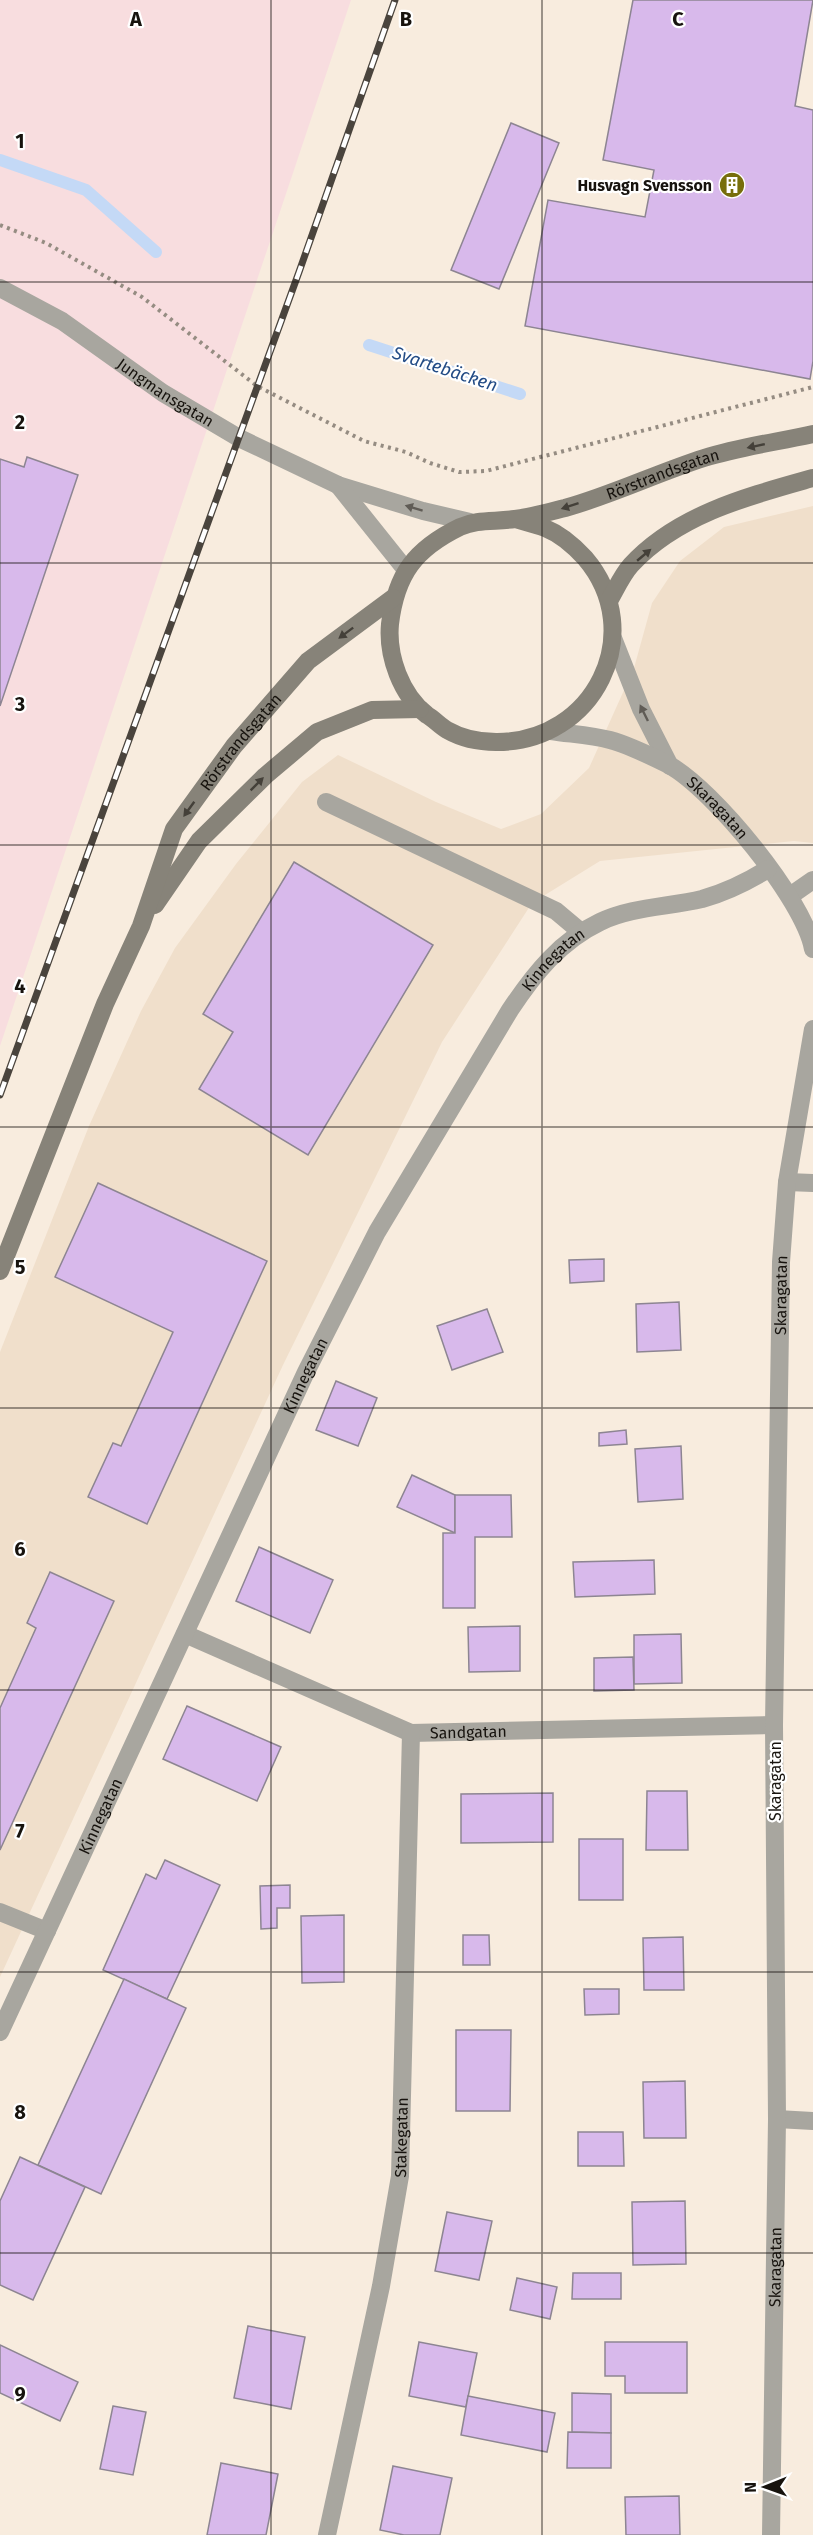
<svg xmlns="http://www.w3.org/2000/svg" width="813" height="2535" font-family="'Fira Sans',sans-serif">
  <rect width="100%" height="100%" fill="#f8ecde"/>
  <path fill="#f0dfcb" d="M813,506V843L794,841L600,861L532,903L442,1042L283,1365L0,1977V1352L89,1126L141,1011L175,948L236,864L302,782L338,755L436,802L501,829L541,814L589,768L634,668L652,603L680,561L724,527Z"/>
  <path fill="#f8dddf" d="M0,0H351L0,1046Z"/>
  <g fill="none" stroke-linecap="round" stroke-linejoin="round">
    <g stroke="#c4d9f6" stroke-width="12">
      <path d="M0,160L86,190L156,252"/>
      <path d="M369,345L520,394"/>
    </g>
  </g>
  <g fill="#d8b9eb" stroke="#8d8592" stroke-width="1.5">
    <path d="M633,0H813L795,106L813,110V361L810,379L525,326L548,200L645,217L654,170L603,160Z"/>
    <path d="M511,123L559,143L499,289L451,270Z"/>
    <path d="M27,457L78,475L0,706V459L24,467Z"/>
    <path d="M294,862L433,945L308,1155L199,1089L233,1032L203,1014Z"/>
    <path d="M98,1183L267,1261L147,1524L88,1497L113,1443L121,1446L173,1332L55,1277Z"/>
    <path d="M604,1259V1281L570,1283L569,1260Z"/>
    <path d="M679,1302L681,1350L637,1352L636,1304Z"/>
    <path d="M487,1309L503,1352L452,1370L437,1326Z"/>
    <path d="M336,1381L377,1398L358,1446L316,1430Z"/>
    <path d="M626,1430L627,1444L599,1446V1433Z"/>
    <path d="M681,1446L683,1499L638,1502L635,1449Z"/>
    <path d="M412,1475L455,1495V1533L397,1507Z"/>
    <path d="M455,1495H511L512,1537H475V1608H443V1533H455Z"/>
    <path d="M259,1547L333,1580L310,1633L236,1601Z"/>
    <path d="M654,1560L655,1594L575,1597L573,1562Z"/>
    <path d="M50,1572L114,1601L0,1850V1708L36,1628L27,1623Z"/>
    <path d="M520,1626V1671L469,1672L468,1627Z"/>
    <path d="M681,1634L682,1683L634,1684V1635Z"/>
    <path d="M633,1657L634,1690L594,1691V1658Z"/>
    <path d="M187,1706L281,1747L257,1801L163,1759Z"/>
    <path d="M647,1791H687L688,1850H646Z"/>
    <path d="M553,1793V1842L461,1843V1794Z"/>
    <rect x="579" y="1839" width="44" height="61"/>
    <path d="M165,1860L220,1885L167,1999L103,1970L146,1874L156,1879Z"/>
    <path d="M290,1885V1908H277V1928L261,1929L260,1886Z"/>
    <path d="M344,1915V1982L302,1983L301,1916Z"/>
    <path d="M463,1935H489L490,1965H463Z"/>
    <path d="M683,1937L684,1990H644L643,1938Z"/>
    <path d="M124,1979L186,2008L101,2194L38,2165Z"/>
    <path d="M584,1989H619V2014L585,2015Z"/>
    <path d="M456,2030H511L510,2111H456Z"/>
    <path d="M685,2081L686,2138H644L643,2082Z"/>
    <path d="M578,2132H623L624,2166H578Z"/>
    <path d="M20,2157L85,2187L33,2300L0,2285V2201Z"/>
    <path d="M685,2201L686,2264L633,2265L632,2202Z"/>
    <path d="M447,2212L492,2221L479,2280L435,2271Z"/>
    <path d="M573,2273H621V2299H572Z"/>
    <path d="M517,2278L557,2287L550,2319L510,2310Z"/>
    <path d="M248,2326L305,2337L291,2409L234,2398Z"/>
    <path d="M419,2342L477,2353L466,2407L409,2396Z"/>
    <path d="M605,2342H687V2393H625V2376H605Z"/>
    <path d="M0,2345L78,2382L60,2421L0,2393Z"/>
    <path d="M572,2393L611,2394V2433L572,2432Z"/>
    <path d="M468,2396L555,2413L547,2452L461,2435Z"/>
    <path d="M113,2406L146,2412L133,2475L100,2469Z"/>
    <path d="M568,2432L611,2433V2468H567Z"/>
    <path d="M221,2463L278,2474L266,2535H207Z"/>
    <path d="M393,2466L452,2478L440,2535H404L380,2530Z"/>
    <path d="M679,2496L680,2535H626L625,2497Z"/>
  </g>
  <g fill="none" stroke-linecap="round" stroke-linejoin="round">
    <path stroke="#958c82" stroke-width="4" stroke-dasharray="3 4.5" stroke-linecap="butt" d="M0,225L46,243L142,297L257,386L364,441L406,452L430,463L459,472L486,471L813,387"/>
    <g stroke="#a8a69f" stroke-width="18">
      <path d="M326,802L556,911L581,932"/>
      <path d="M790,896L813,880"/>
      <path d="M0,1912L47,1931"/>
    </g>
    <g stroke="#a8a69f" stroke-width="18">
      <path id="s1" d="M0,288L62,321L163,393L239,438L338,485L423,511L470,522"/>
      <path d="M338,485L406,570"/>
      <path d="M613,638L641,709L670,766"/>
      <path id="s2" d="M551,731C570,734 591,735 610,740C629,745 651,756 669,765C713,789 804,900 813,949"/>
      <path d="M787,1182L813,1183"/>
      <path id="s3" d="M185,1634L411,1733L774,1725"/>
      <path id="s4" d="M0,2032L306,1372L377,1232L510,1010C534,974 560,941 600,922C631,907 668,907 702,899C727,892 747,882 768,869"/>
      <path d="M777,2119L813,2121"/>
      <path id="s5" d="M327,2535L381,2286L400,2176L411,1733"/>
      <path id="s6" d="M771,2535L777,2119L774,1725L781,1262L787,1182L813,1029"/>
    </g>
    <g stroke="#878379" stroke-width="18">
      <path id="s7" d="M515,519C525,522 535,524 545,528C560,534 574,546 585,558C649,633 594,743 496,742C480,742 461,738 447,730C440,726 434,719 427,715C401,695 387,656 390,624C396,574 415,549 460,527C477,519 496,522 515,519C531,517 549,512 565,508C612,495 657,473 704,458C739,447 777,442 813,434"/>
      <path d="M609,601C616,589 622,575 631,565C678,514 749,496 813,478"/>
      <path d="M155,905L199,841L265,776L317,732L372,710L420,709"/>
      <path id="s8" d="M0,1271L105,1004L141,926L174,829L234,746L308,661L393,598"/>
    </g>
    <g stroke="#4a443d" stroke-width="7">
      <path id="rail" d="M0,1095L299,272L395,0"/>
    </g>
    <use href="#rail" stroke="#fff" stroke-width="4.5" stroke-dasharray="14" stroke-linecap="butt"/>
  </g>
  <defs><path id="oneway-solid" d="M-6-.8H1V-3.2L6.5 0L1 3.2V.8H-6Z" transform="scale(1.5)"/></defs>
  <g fill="#444039">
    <use href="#oneway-solid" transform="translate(756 446) rotate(168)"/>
    <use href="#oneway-solid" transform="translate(570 506) rotate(162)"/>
    <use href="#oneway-solid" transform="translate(644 555) rotate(-40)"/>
    <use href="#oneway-solid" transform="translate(346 633) rotate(143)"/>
    <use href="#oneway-solid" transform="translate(257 784) rotate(-45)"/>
    <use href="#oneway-solid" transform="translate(189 809) rotate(126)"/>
  </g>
  <g fill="#605c56">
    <use href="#oneway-solid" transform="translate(414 508) rotate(-163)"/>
    <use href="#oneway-solid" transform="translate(644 713) rotate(-116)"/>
  </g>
  <path fill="none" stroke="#17130e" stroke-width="1.5" stroke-opacity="0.55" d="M271,0V2535M542,0V2535M0,282H813M0,563H813M0,845H813M0,1127H813M0,1408H813M0,1690H813M0,1972H813M0,2253H813"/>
  <defs>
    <g id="building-disc" transform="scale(1.35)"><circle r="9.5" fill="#776e0c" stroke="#fff"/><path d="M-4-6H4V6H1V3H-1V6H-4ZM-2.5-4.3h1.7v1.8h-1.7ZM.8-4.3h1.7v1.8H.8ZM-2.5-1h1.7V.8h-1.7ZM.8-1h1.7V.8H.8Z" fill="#fff"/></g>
  </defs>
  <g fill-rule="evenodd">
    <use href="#building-disc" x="732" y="185"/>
  </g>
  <g text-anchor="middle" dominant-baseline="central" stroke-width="4.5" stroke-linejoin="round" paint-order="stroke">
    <g font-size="16" font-weight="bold" fill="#17130e" stroke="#fff" text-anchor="end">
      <text x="712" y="185">Husvagn Svensson</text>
    </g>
    <g font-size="16" fill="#17130e" stroke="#fff">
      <text stroke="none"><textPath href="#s1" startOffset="196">Jungmansgatan</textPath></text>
      <text stroke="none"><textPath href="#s7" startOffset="855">Rörstrandsgatan</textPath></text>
      <text stroke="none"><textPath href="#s8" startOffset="585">Rörstrandsgatan</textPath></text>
      <text stroke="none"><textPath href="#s2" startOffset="189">Skaragatan</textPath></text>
      <text stroke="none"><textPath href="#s4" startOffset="1210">Kinnegatan</textPath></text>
      <text stroke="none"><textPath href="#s6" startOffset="1240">Skaragatan</textPath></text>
      <text stroke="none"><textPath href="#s4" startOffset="724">Kinnegatan</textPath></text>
      <text stroke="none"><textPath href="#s3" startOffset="304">Sandgatan</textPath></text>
      <text transform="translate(775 1781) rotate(-90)">Skaragatan</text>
      <text stroke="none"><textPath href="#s4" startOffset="238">Kinnegatan</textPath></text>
      <text stroke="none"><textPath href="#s5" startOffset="405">Stakegatan</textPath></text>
      <text stroke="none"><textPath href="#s6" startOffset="268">Skaragatan</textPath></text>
    </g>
    <g font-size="18" font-style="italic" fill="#234c86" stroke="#fff">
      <text transform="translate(445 369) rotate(18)">Svartebäcken</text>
    </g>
  </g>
  <g font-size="20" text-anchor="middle" font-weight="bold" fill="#17130e" stroke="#fff" stroke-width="4.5" stroke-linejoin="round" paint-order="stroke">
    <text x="136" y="26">A</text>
    <text x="406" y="26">B</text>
    <text x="678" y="26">C</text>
    <text x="20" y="148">1</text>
    <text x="20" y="429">2</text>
    <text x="20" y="711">3</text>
    <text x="20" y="993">4</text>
    <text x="20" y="1274">5</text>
    <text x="20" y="1556">6</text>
    <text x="20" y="1838">7</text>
    <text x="20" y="2119">8</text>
    <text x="20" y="2401">9</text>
  </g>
  <g transform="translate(765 2487) rotate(269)" stroke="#ffffff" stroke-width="4.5" paint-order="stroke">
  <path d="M0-4.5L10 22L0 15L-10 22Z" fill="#17130e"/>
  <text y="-9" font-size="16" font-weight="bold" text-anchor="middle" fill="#17130e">N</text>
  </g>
</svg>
